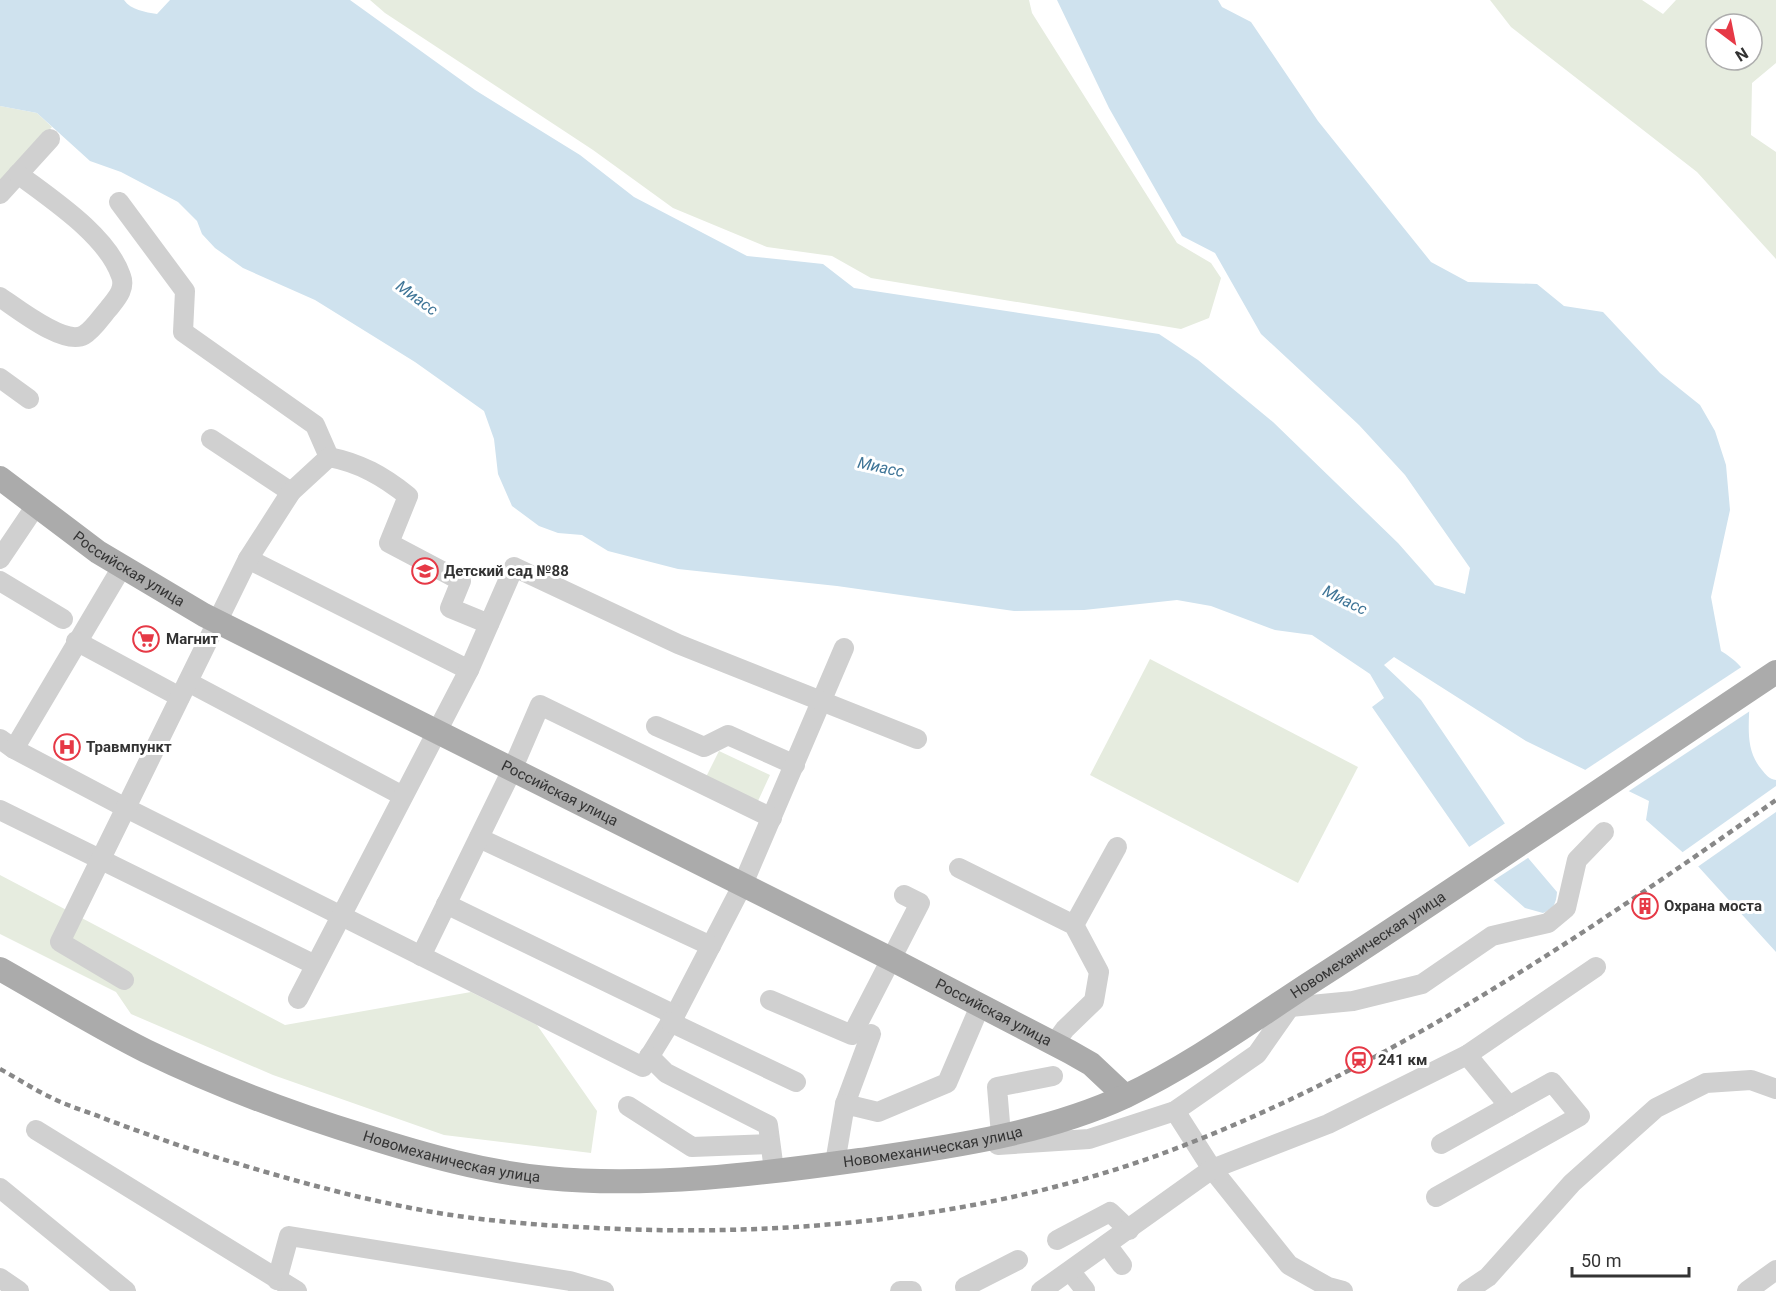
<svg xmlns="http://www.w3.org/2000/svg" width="1776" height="1291" font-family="Roboto,sans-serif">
  <rect width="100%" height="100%" fill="#fff"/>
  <g fill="#e6ecdf" fill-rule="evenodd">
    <path d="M370,0H1029L1032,13L1177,243L1211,263L1221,278L1209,318L1181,329L871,278L832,256L767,247L673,208L593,150L385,13Z"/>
    <path d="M1490,0H1642L1663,14L1676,0H1776V63L1752,83L1751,135L1776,152V259L1697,172L1511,27ZM1716,24H1752V60H1716Z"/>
    <path d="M0,106L37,113L52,127L0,183Z"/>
    <path d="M1150,659L1358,767L1298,883L1090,775Z"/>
    <path d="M719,751L770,775L758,801L706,777Z"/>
    <path d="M0,875L285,1025L471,992L537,1025L597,1111L591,1153L444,1135L273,1075L131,1014L116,992L0,934Z"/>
  </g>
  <path fill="#cfe2ee" d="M0,0H124C131,10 145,12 157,14L170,0H350L475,90L580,155L634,197L747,256L823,264L854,288L1159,334L1198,360L1273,422L1398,543L1435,585L1465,594L1470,568L1405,475L1359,425L1261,334L1215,253L1182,236L1109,108L1057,0H1218L1222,7L1251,22L1318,121L1431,262L1468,282L1537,284L1564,306L1603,312L1660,373L1700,405L1715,431L1726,465L1730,510L1711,597L1721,651C1734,659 1747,669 1749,685C1752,715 1741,746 1762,770C1766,775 1769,779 1776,780V952L1696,864L1646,820L1649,801L1526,741L1394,657L1384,665L1421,700L1529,859L1557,892C1556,904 1554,908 1543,913L1525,908L1490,877L1372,707L1384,698L1370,674L1312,635L1275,630L1211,606L1177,600L1084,610L1014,611L837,586L678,569L608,551L582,535L558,533L539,526L512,506L498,474L494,439L484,411L415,362L315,300L243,268L215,248L202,234L197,221L178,202L121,172L90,161L37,113L0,106Z"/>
  <g fill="#fff">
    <path d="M1743,666L1752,683L1750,711L1626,793L1582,772Z"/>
    <path d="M1776,786V812L1696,868L1680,854Z"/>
    <path d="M1507,822L1531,856L1491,882L1466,849Z"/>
  </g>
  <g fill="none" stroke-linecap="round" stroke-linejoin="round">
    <g stroke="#d0d0d0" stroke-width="20">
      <path d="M0,194L50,139"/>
      <path d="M119,202L185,291L183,332L315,425L329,457"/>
      <path d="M0,297C18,309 64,346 84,335C93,330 102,316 109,308C116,299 126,289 121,276C107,235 51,199 18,174"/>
      <path d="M0,378L29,399"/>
      <path d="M211,439L291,492"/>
      <path d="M0,559L35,507"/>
      <path d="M248,559L469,670"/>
      <path d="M0,581L63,619"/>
      <path d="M76,641L180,697"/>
      <path d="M188,682L403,796"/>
      <path d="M656,726L704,747L728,735L795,765"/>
      <path d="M0,739L14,749L126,808L643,1067L675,1015L743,884L844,648"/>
      <path d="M14,749L122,567"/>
      <path d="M0,810L313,964"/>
      <path d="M479,838L711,946"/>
      <path d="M959,868L1074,925L1099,972L1094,1001L1065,1029L1054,1044"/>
      <path d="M446,904L675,1015"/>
      <path d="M1074,925L1117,847"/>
      <path d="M421,956L512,770L540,705L772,818"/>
      <path d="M124,980L60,942L248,559L291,492L329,457C360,463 383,476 408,496L389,543L461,581L450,608L489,624"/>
      <path d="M298,999L469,670L514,567L678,644L917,739"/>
      <path d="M770,1000L852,1035L920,903L904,895"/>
      <path d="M1290,1007L1353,1001L1422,984L1492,936L1548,923L1566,908L1577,860L1604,832"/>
      <path d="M670,1022L796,1082"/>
      <path d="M1467,1055L1509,1106"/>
      <path d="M649,1056L666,1073L768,1125L774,1170"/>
      <path d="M845,1104L871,1034"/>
      <path d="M628,1106L692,1147L770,1144"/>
      <path d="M1175,1111L1212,1169L1289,1265L1328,1287L1343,1291"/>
      <path d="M36,1130L297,1291"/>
      <path d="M1001,1135L997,1087L1053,1076"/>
      <path d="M998,1145L1089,1139L1175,1111L1257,1054L1299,994"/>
      <path d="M835,1163L845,1104L878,1112L947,1083L980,1006"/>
      <path d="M0,1188L126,1291"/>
      <path d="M1436,1197L1580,1116L1552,1082L1441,1144"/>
      <path d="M1057,1240L1110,1212L1129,1230"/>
      <path d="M1107,1245L1122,1265"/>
      <path d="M1071,1272L1085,1290"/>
      <path d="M0,1278L19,1291"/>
      <path d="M277,1280L289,1236L570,1281L604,1291"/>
      <path d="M900,1291H912"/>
      <path d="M968,1291L965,1287L1018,1260"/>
      <path d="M1041,1291L1212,1169L1328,1124L1467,1055L1596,967"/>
      <path d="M1467,1291L1488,1277L1572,1183L1656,1108L1706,1083L1751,1080L1776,1089"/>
      <path d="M1747,1291L1776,1270"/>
    </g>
    <g stroke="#ababab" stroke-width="24">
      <path id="s1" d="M0,478L98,552L204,615L891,959L1070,1052L1091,1064L1125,1096"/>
      <path id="s2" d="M0,969C48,996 96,1026 146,1051C216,1085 290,1113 365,1136C425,1155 484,1172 547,1178C646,1188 761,1174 860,1160C949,1147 1044,1134 1126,1096C1197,1062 1261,1014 1327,972C1478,874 1626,772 1776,672"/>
    </g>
    <path stroke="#888" stroke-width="4.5" stroke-dasharray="6 4.5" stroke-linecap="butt" d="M0,1069C17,1078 33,1089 50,1097C67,1106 86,1111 103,1118C148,1135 193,1151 239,1164C295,1181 350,1196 406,1207C469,1220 534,1225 597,1228C795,1238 1004,1217 1190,1143C1401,1060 1591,930 1776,800"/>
  </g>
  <defs>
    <g id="school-ring" transform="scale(1.35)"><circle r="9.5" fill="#fff" stroke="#e63946" stroke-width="1.5"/><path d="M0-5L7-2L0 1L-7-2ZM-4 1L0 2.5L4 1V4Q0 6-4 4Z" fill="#e63946"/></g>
    <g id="supermarket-ring" transform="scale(1.35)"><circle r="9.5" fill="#fff" stroke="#e63946" stroke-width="1.5"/><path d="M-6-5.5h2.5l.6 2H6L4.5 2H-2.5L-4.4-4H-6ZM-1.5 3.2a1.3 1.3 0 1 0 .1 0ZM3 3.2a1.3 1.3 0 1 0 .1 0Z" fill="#e63946"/></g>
    <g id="hospital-ring" transform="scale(1.35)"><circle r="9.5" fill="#fff" stroke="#e63946" stroke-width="1.5"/><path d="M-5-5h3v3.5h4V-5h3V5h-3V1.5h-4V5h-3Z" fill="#e63946"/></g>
    <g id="building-ring" transform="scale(1.35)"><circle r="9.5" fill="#fff" stroke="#e63946" stroke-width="1.5"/><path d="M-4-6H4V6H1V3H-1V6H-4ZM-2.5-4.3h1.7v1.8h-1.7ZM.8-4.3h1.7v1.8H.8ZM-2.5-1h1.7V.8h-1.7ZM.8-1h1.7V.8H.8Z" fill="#e63946"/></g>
    <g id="station-ring" transform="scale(1.35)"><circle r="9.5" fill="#fff" stroke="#e63946" stroke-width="1.5"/><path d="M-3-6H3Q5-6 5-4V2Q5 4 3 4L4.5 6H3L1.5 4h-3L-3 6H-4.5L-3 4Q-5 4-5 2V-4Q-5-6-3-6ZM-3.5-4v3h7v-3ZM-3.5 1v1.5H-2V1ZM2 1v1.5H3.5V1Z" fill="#e63946"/></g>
  </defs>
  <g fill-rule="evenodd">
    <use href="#school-ring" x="425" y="571"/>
    <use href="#supermarket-ring" x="146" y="639"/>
    <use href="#hospital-ring" x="67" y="747"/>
    <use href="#building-ring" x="1645" y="906"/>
    <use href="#station-ring" x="1359" y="1060"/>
  </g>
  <g text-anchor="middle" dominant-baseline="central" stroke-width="6" stroke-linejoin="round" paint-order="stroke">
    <g font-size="15" fill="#333" stroke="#fff">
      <text stroke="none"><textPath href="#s1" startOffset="158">Российская улица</textPath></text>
      <text stroke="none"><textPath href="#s1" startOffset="644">Российская улица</textPath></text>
      <text stroke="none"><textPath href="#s2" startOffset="1464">Новомеханическая улица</textPath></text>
      <text stroke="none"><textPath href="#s1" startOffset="1130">Российская улица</textPath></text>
      <text stroke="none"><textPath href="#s2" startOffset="978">Новомеханическая улица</textPath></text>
      <text stroke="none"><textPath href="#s2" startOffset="492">Новомеханическая улица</textPath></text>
    </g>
    <g font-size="15" font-weight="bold" fill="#333" stroke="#fff" text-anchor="start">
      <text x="444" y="571">Детский сад №88</text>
      <text x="166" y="639">Магнит</text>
      <text x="86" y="747">Травмпункт</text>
      <text x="1664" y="906">Охрана моста</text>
      <text x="1378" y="1060">241 км</text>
    </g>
    <g font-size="16" font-style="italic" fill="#3f7597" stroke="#fff">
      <text transform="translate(417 298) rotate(36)">Миасс</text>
      <text transform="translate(881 467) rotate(12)">Миасс</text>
      <text transform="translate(1345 600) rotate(26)">Миасс</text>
    </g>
  </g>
  <g transform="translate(1734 42) rotate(148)"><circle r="28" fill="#ffffff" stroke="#adadad" stroke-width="1.5"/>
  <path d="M0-4.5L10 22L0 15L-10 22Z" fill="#e63946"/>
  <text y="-9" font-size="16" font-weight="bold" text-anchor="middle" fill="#333333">N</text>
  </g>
  <path d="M1572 1267v9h117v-9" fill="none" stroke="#333333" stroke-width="3"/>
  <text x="1581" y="1267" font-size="18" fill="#333333" stroke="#ffffff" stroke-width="4.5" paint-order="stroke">50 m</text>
</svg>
